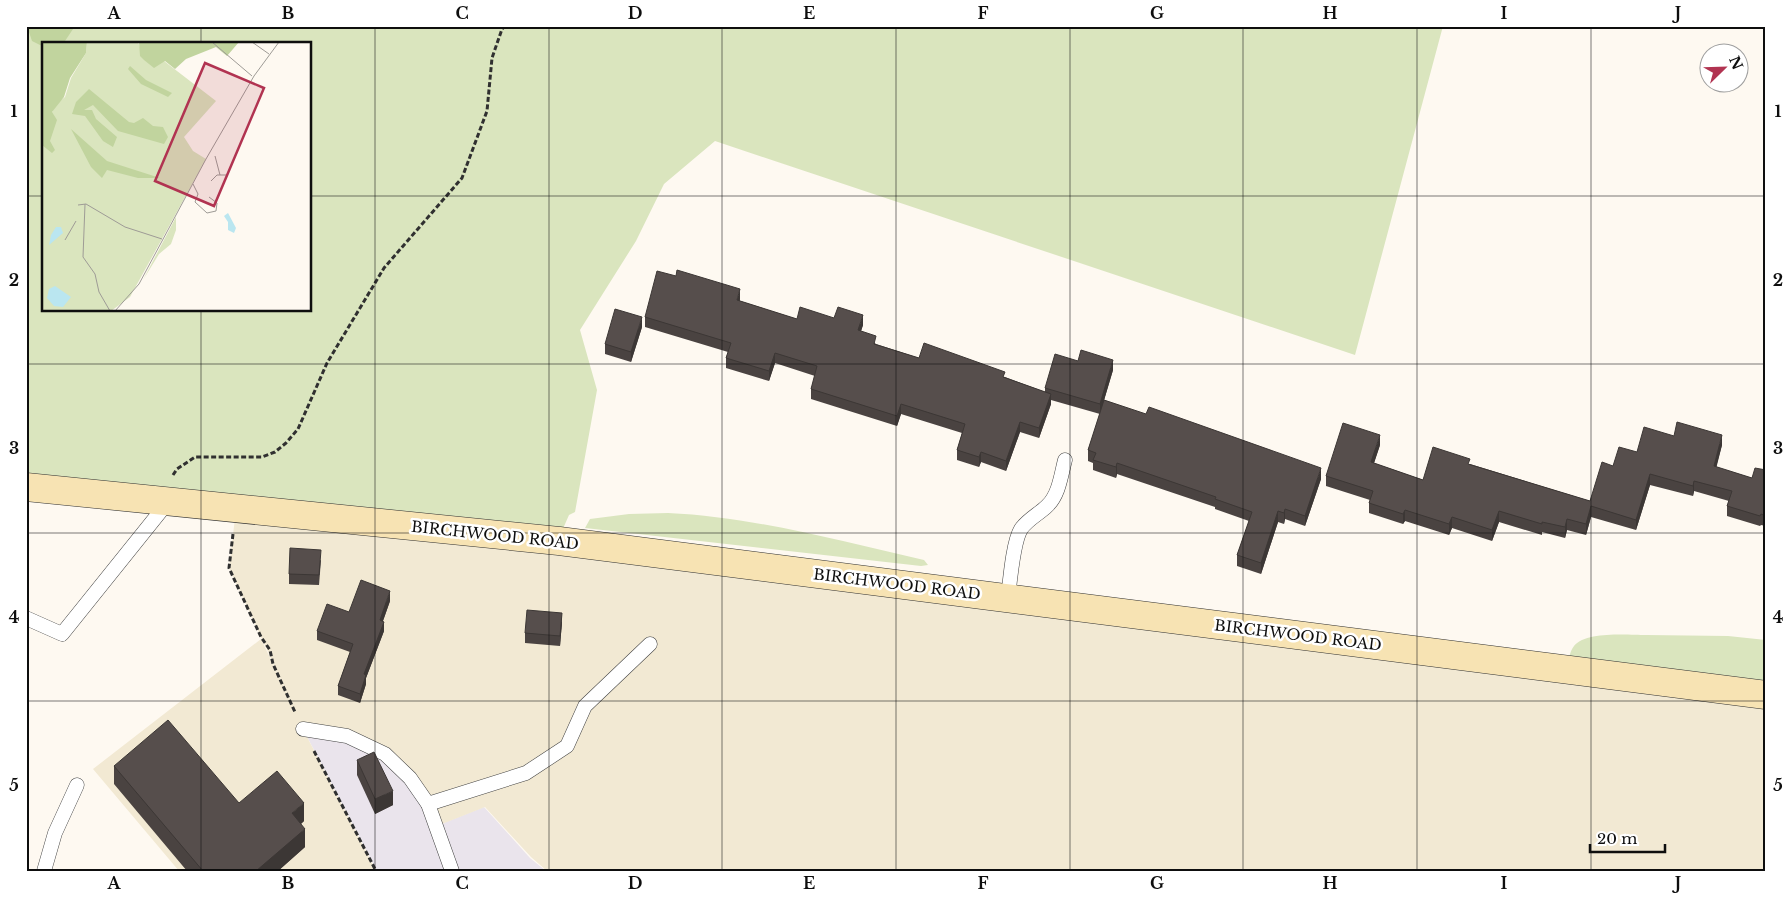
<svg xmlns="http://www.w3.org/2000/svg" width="1792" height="897" font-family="'Libre Baskerville',serif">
  <rect width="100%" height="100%" fill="#fef9f1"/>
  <path fill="#eae4ec" d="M303,729L385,755L441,824L484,807L530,858L546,871H377Z"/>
  <path fill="#f2e9d3" d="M236,510L1766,695V871H547L531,857L485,807L442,824L385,754L303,729L376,871H179L93,769L261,639L289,697L229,568Z"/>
  <g fill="#dae5be" fill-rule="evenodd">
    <path d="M26,26H1443L1355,355L715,141L664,184L636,241L580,330L597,390L575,512L569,515L558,540L26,486ZM44,44H310V310H44Z"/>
    <path d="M668,513C755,517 839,541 924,560L928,565L921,566L585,528L590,519L629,514Z"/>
    <path d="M1646,635L1728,636L1766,640V694L1568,668C1569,661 1569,652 1574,646C1586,631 1628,635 1646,635Z"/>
  </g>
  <path fill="#c1d49e" d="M27,26H75L63,44H44V47L32,41Z"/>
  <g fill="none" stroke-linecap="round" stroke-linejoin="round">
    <g stroke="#414141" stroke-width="15">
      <g id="lane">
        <path d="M1008,598C1010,581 1013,542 1021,529C1028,519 1039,514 1047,506C1059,495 1061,475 1065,460"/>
        <path d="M26,618L62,634L168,502"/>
        <path d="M303,729L347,736L385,754L410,778L428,804L452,871"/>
        <path d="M428,804L526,773L567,746L585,706L650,644"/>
        <path d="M44,871L55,833L77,785"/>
      </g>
    </g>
    <g stroke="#303030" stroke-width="29">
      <path id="secondary" d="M26,487L559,541L1766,695"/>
    </g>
    <g stroke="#303030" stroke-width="3" stroke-dasharray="5 2.5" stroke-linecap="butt">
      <path d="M173,475L177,469L195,457H262L275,452L286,443L298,429L327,363L384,268L462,178L487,111L492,58L502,29L505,26"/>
      <path d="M233,534L229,568L261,637L270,650L273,664L295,712"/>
      <path d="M314,751L376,871"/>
    </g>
    <use href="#lane" stroke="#fff" stroke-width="14"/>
    <use href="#secondary" stroke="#f7e3b3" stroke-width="28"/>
  </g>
  <g fill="#4a4341">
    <path d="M740,299V301L797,319L834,318L863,325L861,331L876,344L919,358L1005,377L1045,392V388L1078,361L1113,370L1104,400L1321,479L1305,526L1285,519L1284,524L1278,522L1261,574L1237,566V555L1249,521L1215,509V507L1117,474L1116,478L1093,470V463L1088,461V450L1100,414L1051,400V404L1039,438L1020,432L1006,471L981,462L979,467L957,460V450L962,433L901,414L897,426L811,399V389L815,376L775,363L769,381L726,368V358L728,352L645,327V317Z"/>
    <path d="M642,327L631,362L605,354V344Z"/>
    <path d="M1674,436L1722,445L1716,467L1752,478L1766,470V526L1761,525L1760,526L1727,516V506L1729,501L1694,491L1693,496L1650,485L1636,530L1591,517L1586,535L1567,530L1565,538L1542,532V535L1499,522L1492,541L1452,528L1449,535L1405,521L1403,524L1369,513V503L1370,500L1326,486V476L1380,445L1374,463L1423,480L1470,464L1590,501L1613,466L1637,452Z"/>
    <path d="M321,560L319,585L289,584V574Z"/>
    <path d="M390,601L383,621L384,631L366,678V684L360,703L338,695V686L350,652L317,640V631L349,612Z"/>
    <path d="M562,622L560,646L525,643V633Z"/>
    <path d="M357,760L393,805L375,814L357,775Z"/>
    <path d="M114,766L239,803L304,821L301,824L305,847L278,871H187L114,784Z"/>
  </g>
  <g fill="#3c3735">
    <path d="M740,289V299L737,310V300Z"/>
    <path d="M863,315V325L858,340V330Z"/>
    <path d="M642,317V327L631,362V352Z"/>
    <path d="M775,353V363L769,381V371Z"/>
    <path d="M1113,360V370L1100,414V404Z"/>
    <path d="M1051,394V404L1039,438V428Z"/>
    <path d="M901,404V414L897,426V416Z"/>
    <path d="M1020,422V432L1006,471V461Z"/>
    <path d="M1380,435V445L1371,472V462Z"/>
    <path d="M1722,435V445L1714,477V466Z"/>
    <path d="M981,452V462L979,467V457Z"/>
    <path d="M1117,463V474L1116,478V467Z"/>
    <path d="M1321,468V479L1305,526V516Z"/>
    <path d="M1650,474V485L1636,530V520Z"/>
    <path d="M1694,481V491L1693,496V486Z"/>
    <path d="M1591,506V517L1586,535V524Z"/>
    <path d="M1285,509V519L1284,524V513Z"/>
    <path d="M1405,510V521L1403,524V514Z"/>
    <path d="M1278,511V522L1261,574V563Z"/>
    <path d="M1499,511V522L1492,541V530Z"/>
    <path d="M1452,517V528L1449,535V524Z"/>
    <path d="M1567,519V530L1565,538V527Z"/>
    <path d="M390,591V601L380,629V620Z"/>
    <path d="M562,613V622L560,646V636Z"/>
    <path d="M384,622V631L366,678V684L360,703V694L364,674Z"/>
    <path d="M393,791V805L375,814V799Z"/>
    <path d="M304,803V821L292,831V813Z"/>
    <path d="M305,829V847L278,871H256Z"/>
  </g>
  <g fill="#564e4c" stroke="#3c3735">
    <path d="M677,270L740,289L737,300L797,319L800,307L834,318L838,307L863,315L858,330L876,336L874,344L919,358L924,343L1005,372L1003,377L1051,394L1039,428L1020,422L1006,461L981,452L979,457L957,450L965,424L901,404L897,416L811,389L817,366L775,353L769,371L726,358L731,343L645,317L657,271L676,276Z"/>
    <path d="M615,309L642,317L631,352L605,344Z"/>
    <path d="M1081,350L1113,360L1100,404L1045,388L1055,354L1078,361Z"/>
    <path d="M1104,400L1146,414L1149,407L1321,468L1305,516L1285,509L1284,513L1278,511L1261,563L1237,555L1252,512L1215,499L1216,497L1117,463L1116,467L1093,460L1096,453L1088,450Z"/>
    <path d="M1677,422L1722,435L1714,466L1752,478L1755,468L1766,470V516L1761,514L1760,516L1727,506L1732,491L1694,481L1693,486L1650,474L1636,520L1591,506L1586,524L1567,519L1565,527L1542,522V524L1499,511L1492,530L1452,517L1449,524L1405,510L1403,514L1369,503L1373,491L1326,476L1343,423L1380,435L1371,462L1423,480L1433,447L1470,459L1468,464L1590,501L1602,462L1613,466L1619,447L1637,452L1644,427L1674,436Z"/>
    <path d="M290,548L321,550L319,575L289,574Z"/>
    <path d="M361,580L390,591L380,620L384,622L364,674L366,675L360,694L338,686L353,644L317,631L327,604L349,612Z"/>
    <path d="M527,610L562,613L560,636L525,633Z"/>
    <path d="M168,720L239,803L277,771L304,803L292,813L305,829L256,871H203L114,766Z"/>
    <path d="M374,752L393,791L375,799L357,760Z"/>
  </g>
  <path fill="none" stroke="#0e0e0e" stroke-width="1" stroke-opacity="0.55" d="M201,26V44M375,26V871M549,26V871M722,26V871M896,26V871M1070,26V871M1243,26V871M1417,26V871M1591,26V871M26,196H44M310,196H1766M201,310V871M26,364H1766M26,533H1766M26,701H1766"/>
  <g text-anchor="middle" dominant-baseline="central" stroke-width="5" stroke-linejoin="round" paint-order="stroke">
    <g font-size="15" fill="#0e0e0e" stroke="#fff">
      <text transform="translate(495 535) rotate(6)">BIRCHWOOD ROAD</text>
      <text transform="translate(897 584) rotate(7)">BIRCHWOOD ROAD</text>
      <text transform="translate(1298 635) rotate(7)">BIRCHWOOD ROAD</text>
    </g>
  </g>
  <g transform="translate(42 42)">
    <rect width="269" height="269" fill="#fef9f1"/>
    <path d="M45,0H96L99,8L122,19L174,59L142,95L151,109L164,117L88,255L69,269H0V94L13,63L23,55L29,36L44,11ZM134,175V188L129,202L117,212L101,238Z" fill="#dae5be"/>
    <path d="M0,0H45L44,11L28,36L22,55L10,70L15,78L8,99L13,108L10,111L0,103ZM97,0H197L185,14L174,5L144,17L133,27L123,19L112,26L102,18L98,14ZM88,24L104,38L130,51L126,55L99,42L86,27ZM47,47L87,80L92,81L101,76L111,84L121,85L126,95L122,102L76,89L51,63L42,68H50L54,77L75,95L71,105L61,99L43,74L30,72L34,60ZM29,87L65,119L118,136H96L65,128L60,136L49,125Z" fill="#c1d49e"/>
    <path d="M186,171L194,186L192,191L186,188V180L182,174ZM14,185H19L21,191L7,203L9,193ZM13,244L29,255L21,265L12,264L5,256L7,247Z" fill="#bae6f0"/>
    <path fill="none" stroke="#9e9b96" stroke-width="1" d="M170,0L210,34M210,0L227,12M173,114L178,133M169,139L175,133H184M151,142L156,152L153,160L165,171L174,169L175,161L167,155M43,162L41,215L53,232L57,250L68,269M36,163L44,162L83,185L120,197M23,198L34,179M73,269L97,242L164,117L212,34L237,0"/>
    <path fill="#b13351" fill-opacity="0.15" stroke="#b13351" stroke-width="2.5" d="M163,21L222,46L172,164L113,139Z"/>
    <rect width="269" height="269" fill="none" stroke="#0e0e0e" stroke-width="2.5"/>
  </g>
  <rect width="1792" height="897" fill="none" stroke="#ffffff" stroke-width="55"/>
  <g transform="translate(1724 68) rotate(67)"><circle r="24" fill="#ffffff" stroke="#9f9f9f"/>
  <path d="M0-4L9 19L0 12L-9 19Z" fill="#b13351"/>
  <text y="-8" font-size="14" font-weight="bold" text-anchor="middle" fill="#0e0e0e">N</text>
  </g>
  <path d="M1590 844v8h75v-8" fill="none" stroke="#0e0e0e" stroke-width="2.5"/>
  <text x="1597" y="844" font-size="15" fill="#0e0e0e" stroke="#ffffff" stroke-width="4" paint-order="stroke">20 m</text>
  <rect x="28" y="28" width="1736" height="842" fill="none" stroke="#0e0e0e" stroke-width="2"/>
  <g font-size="16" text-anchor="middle" font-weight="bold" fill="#0e0e0e">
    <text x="114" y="19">A</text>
    <text x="288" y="19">B</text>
    <text x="462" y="19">C</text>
    <text x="635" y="19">D</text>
    <text x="809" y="19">E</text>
    <text x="983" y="19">F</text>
    <text x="1157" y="19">G</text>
    <text x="1330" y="19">H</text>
    <text x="1504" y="19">I</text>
    <text x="1678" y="19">J</text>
    <text x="14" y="117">1</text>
    <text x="1778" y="117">1</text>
    <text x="14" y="286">2</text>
    <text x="1778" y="286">2</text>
    <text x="14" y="454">3</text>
    <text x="1778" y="454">3</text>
    <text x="14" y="623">4</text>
    <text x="1778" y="623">4</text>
    <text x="14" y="791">5</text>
    <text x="1778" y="791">5</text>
    <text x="114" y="889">A</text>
    <text x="288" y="889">B</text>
    <text x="462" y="889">C</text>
    <text x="635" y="889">D</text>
    <text x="809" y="889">E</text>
    <text x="983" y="889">F</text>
    <text x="1157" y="889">G</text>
    <text x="1330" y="889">H</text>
    <text x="1504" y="889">I</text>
    <text x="1678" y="889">J</text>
  </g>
</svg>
